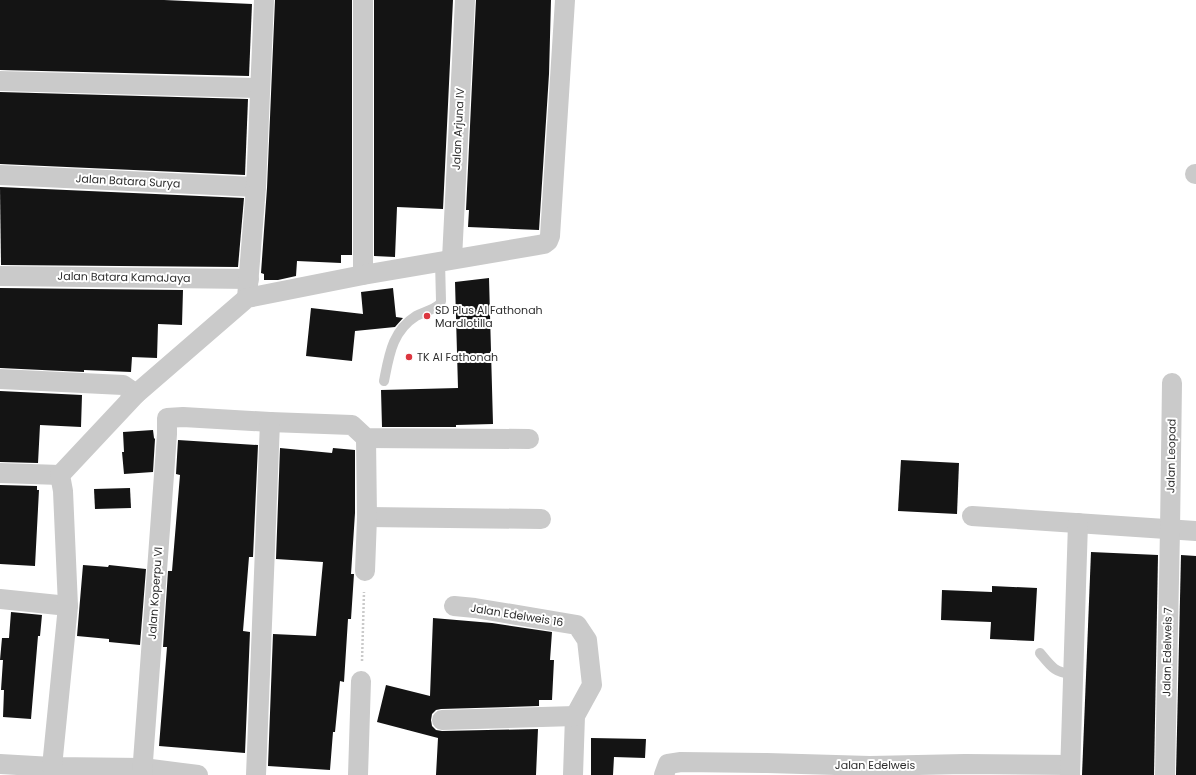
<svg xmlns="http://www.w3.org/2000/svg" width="1196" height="775" font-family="Poppins,sans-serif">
  <rect width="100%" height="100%" fill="#fff"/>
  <g fill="#141414">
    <path d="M0,0H164L252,4L249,76L0,70Z"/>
    <path d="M275,0H352V255H341V263L297,261L296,276L278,280H264V274L261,273L267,188Z"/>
    <path d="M374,0H453L443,209L397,207L395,257L374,256Z"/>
    <path d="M476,0H551L549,74L539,230L468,227L469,210H466Z"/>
    <path d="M0,92L248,99L245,175L0,164Z"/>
    <path d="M0,187L244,198L238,267L1,265Z"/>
    <path d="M489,278L493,424L456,425V427H382L381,390L458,388L455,282Z"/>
    <path d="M0,288L183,290L182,325L158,324L157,358L132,357L131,372L84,370V372L0,368Z"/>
    <path d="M393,288L396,317L403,318L395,327L355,331L352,361L306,356L311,308L363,314L361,292Z"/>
    <path d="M0,391L82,395L81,427L40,425L38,463L0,462Z"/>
    <path d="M153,430L154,438L155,439L153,472L124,474L122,452H124L123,432Z"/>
    <path d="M178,440L258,445L253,557H249L243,631L250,632L245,753L159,746L167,647H163L168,571H172L180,475L176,474Z"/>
    <path d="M280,448L332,453L333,448L355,450V513L351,574H354L351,619H348L344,682L340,681L335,732H333L330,770L268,766L273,634L316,636L323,562L276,559Z"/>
    <path d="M901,460L959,463L957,514L898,511Z"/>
    <path d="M0,485L37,486V490H39L35,566L0,564Z"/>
    <path d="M130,488L131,508L95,509L94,489Z"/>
    <path d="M1091,552L1158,555L1154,775H1082Z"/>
    <path d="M1181,555L1196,556V775H1176Z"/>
    <path d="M83,565L108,567L109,565L146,569L140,645L109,642V639L77,636Z"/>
    <path d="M992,586L1037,588L1034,641L990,639L991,622L941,620L942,590L992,592Z"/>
    <path d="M11,612L42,615L40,636H38L31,719L3,717L4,690H1L3,660H0L2,638H9Z"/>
    <path d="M433,618L492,623L552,632L550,660H554L552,700H539V706L441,709L436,710L432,714L431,720L432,726L436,730L442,731L538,729L536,775H436L438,738L377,722L386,685L430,696Z"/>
    <path d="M591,738L646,739L645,758L614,757L613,775H591Z"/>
  </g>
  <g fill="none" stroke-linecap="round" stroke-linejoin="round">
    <path stroke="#cacaca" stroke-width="2.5" stroke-dasharray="2 2" stroke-linecap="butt" d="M362,661L364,592"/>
    <g stroke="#cacaca" stroke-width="10">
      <path d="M384,381C389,356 392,331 416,316C424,312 433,310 440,304L441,301L440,261"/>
      <path d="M1040,653C1053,669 1054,671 1073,675"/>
    </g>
    <g stroke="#cacaca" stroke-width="20">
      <path d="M0,81L260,88"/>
      <path d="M1195,174H1196"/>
      <path d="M0,175L256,187"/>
      <path d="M452,259L465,0"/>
      <path d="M363,275V0"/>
      <path d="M0,276L249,279"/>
      <path d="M247,298L256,187L264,0"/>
      <path d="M0,379L123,385L136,394"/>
      <path d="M0,473L60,475"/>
      <path d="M972,516L1196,531"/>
      <path d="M367,517L541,519"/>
      <path d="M365,571L367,517L366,438"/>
      <path d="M0,599L68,606"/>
      <path d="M454,606L475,608L577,625L587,640L592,685L575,716L573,775"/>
      <path d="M442,720L575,716"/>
      <path d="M0,764L52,767L143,768L198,775"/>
      <path d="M52,767L68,606L63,491L60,475L136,394L247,298L363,275L544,244L548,241L550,236L565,0"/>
      <path d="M142,775L167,434V418L183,417L270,422L352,425L366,438L529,439"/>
      <path d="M256,775L270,422"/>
      <path d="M358,775L361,681"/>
      <path d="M664,775L668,764L681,762L767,763L870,766L965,764L1070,765"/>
      <path d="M1070,775L1078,523"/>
      <path d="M1165,775L1170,530L1172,383"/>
    </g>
  </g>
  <g fill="#dc363f" stroke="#fff" stroke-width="1.5">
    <circle cx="427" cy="316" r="4"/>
    <circle cx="409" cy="357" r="4"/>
  </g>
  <g text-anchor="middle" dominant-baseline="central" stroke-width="4" stroke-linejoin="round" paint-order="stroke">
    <g font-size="11" fill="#2d2d2d" stroke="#fff">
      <text transform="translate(458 129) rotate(-87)">Jalan Arjuna IV</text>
      <text transform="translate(128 181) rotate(3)">Jalan Batara Surya</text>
      <text transform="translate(124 277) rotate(1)">Jalan Batara KamaJaya</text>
      <text transform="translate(1171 456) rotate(-89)">Jalan Leopad</text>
      <text transform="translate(155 593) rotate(-86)">Jalan Koperpu VI</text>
      <text transform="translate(517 615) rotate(9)">Jalan Edelweis 16</text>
      <text transform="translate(1167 652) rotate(-89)">Jalan Edelweis 7</text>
      <text x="875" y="765">Jalan Edelweis</text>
    </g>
    <g font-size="11" fill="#2d2d2d" stroke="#fff" text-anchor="start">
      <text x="435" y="310">SD Plus Al Fathonah<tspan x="435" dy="13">Mardlotilla</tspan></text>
      <text x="417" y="357">TK Al Fathonah</text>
    </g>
  </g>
</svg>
